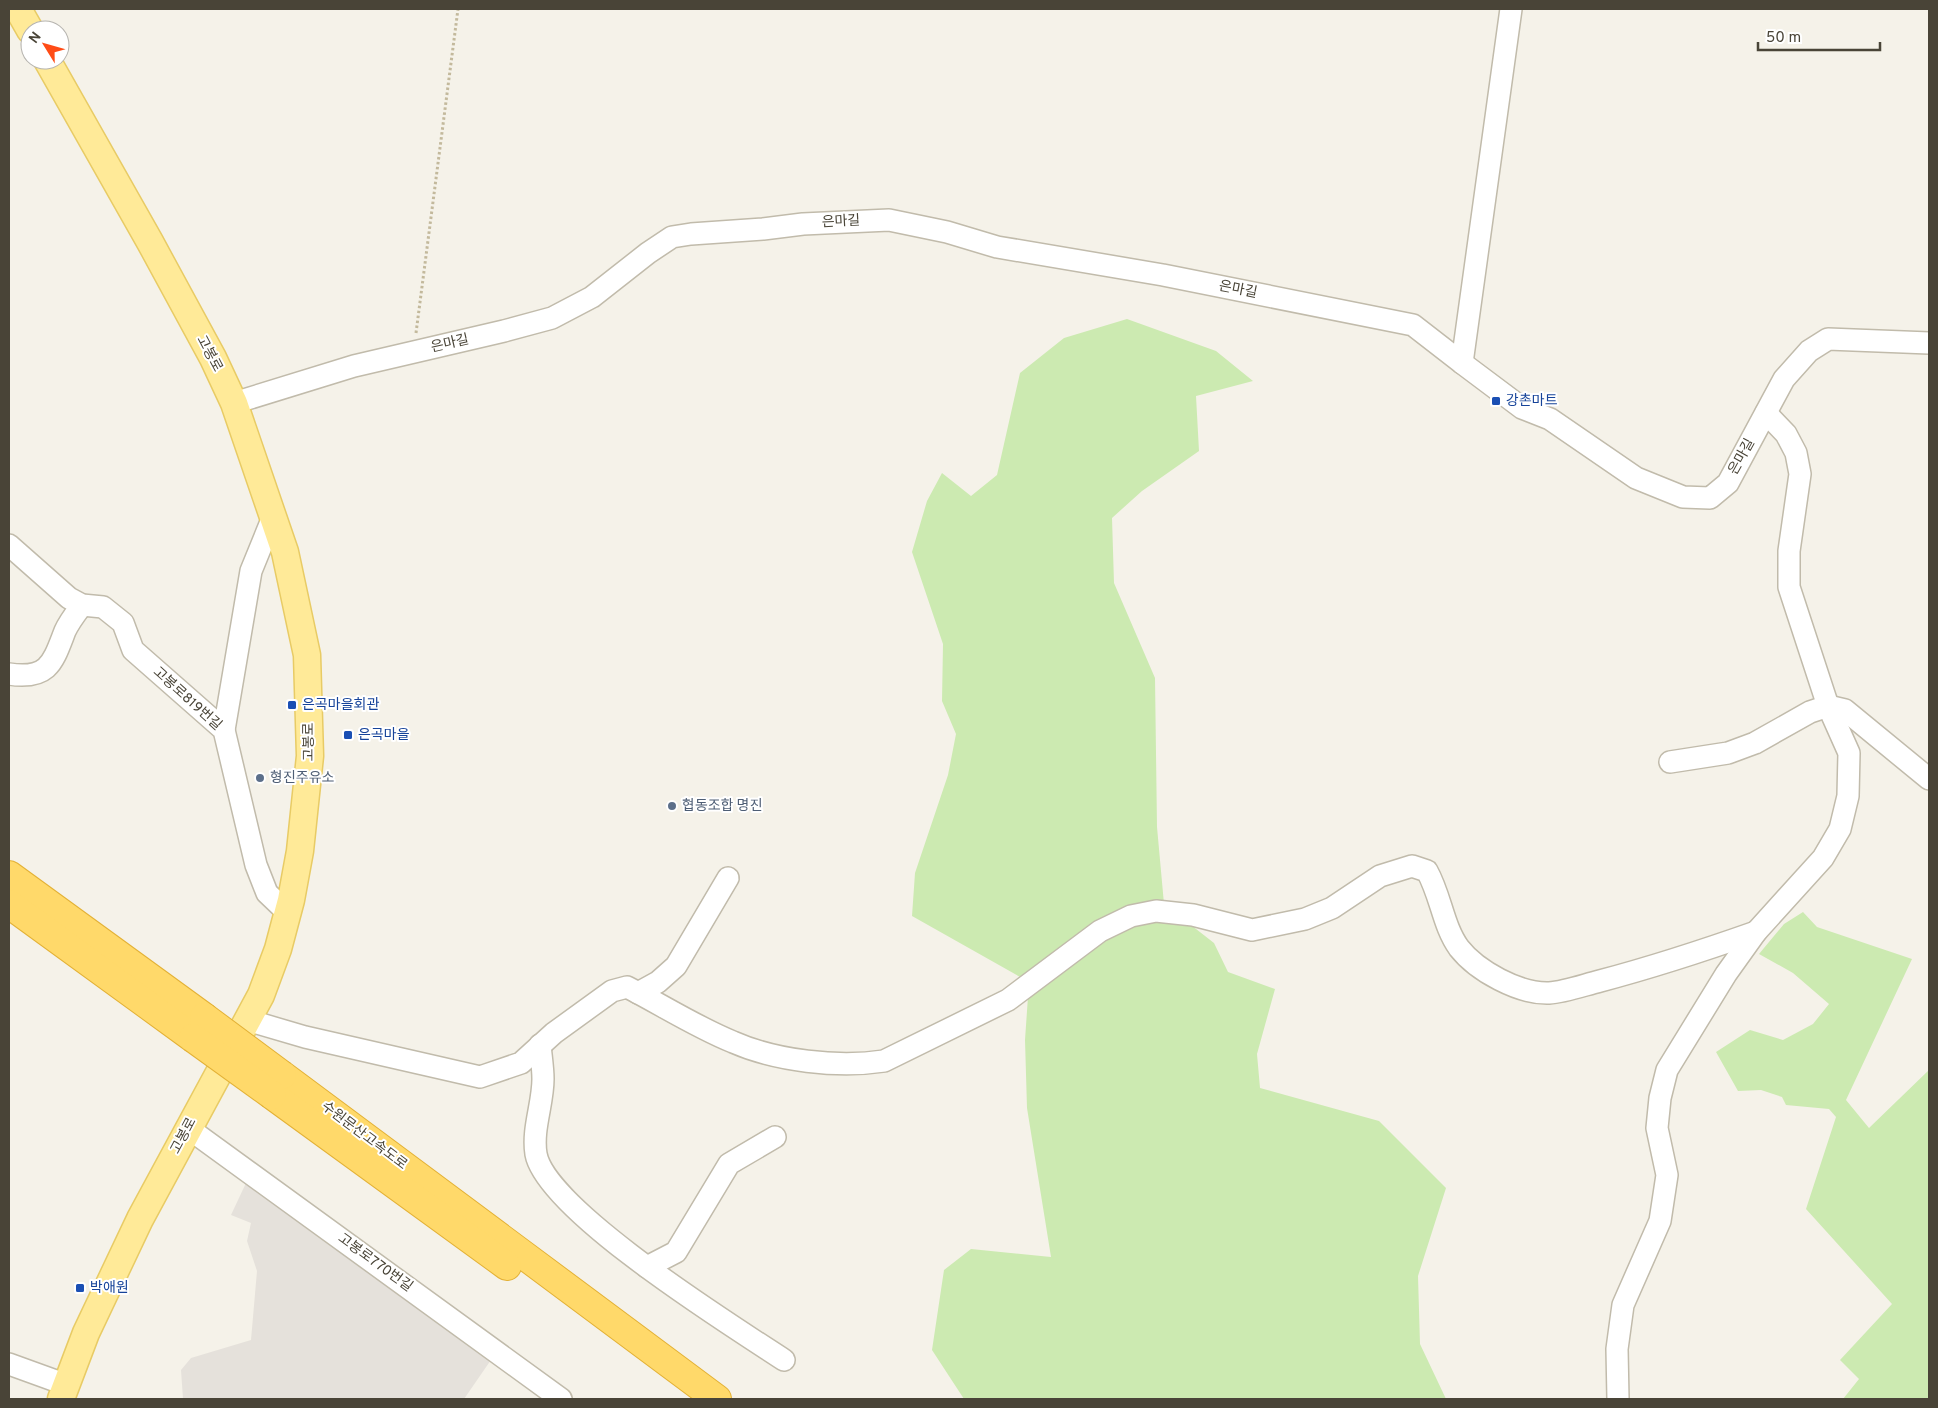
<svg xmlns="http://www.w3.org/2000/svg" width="1938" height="1408" font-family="Overpass,'Noto Sans KR',sans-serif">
  <rect width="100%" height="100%" fill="#f5f2e9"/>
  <path fill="#e5e1db" d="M246,1183L291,1214L307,1229L493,1357L464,1399H183L181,1370L191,1358L251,1340L257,1271L247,1241L251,1223L231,1215Z"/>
  <g fill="#cceab1">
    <path d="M1127,319L1216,351L1253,381L1196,396L1199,451L1142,491L1112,518L1114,583L1155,678L1157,827L1164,904L1214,943L1228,972L1275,989L1257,1054L1260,1088L1379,1121L1446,1188L1418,1276L1420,1344L1446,1399H964L932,1350L944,1270L971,1249L1051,1257L1027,1108L1025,1040L1029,982L912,916L915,873L948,775L956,734L942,701L943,644L912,552L927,501L942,473L971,496L997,475L1020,373L1064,338Z"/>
    <path d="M1803,912L1817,927L1912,959L1846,1100L1869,1128L1929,1070V1399H1843L1859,1379L1840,1360L1892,1304L1806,1209L1836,1117L1829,1109L1786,1105L1782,1097L1761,1090L1738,1091L1716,1052L1750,1030L1783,1040L1813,1024L1829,1004L1793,973L1759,954L1784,924Z"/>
  </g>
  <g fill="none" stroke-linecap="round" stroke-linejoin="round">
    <g stroke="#c1bbab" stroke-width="24">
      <g id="minor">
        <path d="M1462,363L1522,408L1550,419L1636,478L1683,497L1710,498L1728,483L1784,379L1809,351L1828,339L1929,343"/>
        <path d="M234,403L354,366L504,331L552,318L592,297L648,253L672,237L691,234L763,229L803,224L889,220L947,232L997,247L1163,275L1413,325L1462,363L1511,9"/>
        <path d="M9,545L69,598L82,605L103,607L123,623L133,650L224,730L256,865L267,893L288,913"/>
        <path d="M9,674C49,680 53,662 65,631C69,622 76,613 82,605"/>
        <path d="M224,730L251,571L273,517"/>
        <path d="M1670,762L1728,753L1755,743L1810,712L1828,706L1845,710L1929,779"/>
        <path d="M638,993L658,982L676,966L728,878"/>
        <path d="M247,1020L305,1037L480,1077L521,1063L554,1033L612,991L627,987C662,1005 696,1027 733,1042C776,1061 838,1068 884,1061L1008,1000L1100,931L1131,916L1156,911L1193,915L1252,930L1305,919L1332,908L1380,876L1412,866L1427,871C1441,896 1443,926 1459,948C1477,971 1519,994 1549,993C1565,992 1584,985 1600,981C1653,967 1705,950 1756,932"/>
        <path d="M540,1045C541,1056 543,1068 543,1079C543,1104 532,1129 536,1154C546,1210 734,1327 784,1360"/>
        <path d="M188,1128L561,1399"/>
        <path d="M647,1267L676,1252L729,1164L775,1137"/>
        <path d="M9,1364L67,1385"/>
        <path d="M1618,1399L1617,1349L1623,1305L1660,1221L1667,1175L1657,1128L1660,1098L1667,1070L1726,974L1756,932L1823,858L1840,829L1848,796L1849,753L1828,706L1789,587V551L1800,474L1796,453L1786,434L1766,413"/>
      </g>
    </g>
    <g stroke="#e8cb65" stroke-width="29">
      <g id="major">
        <path d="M18,9L30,30"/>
        <path d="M47,60L150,242L213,358L234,403L285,552L307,655L310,756L300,851L291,900L278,949L261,995L140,1219L86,1333L61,1399"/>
      </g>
    </g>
    <g stroke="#e3b136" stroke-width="30">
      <g id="highway">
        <path d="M9,875L204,1017"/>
        <path d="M9,904L193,1038"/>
        <path d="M282,1075L717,1399"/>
        <path d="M272,1095L507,1266"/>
      </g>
    </g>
    <path stroke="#c3b99c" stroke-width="3" stroke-dasharray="2.5 2.5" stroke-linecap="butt" d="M416,333L458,9"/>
    <use href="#minor" stroke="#fff" stroke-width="21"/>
    <use href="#major" stroke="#ffea98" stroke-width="26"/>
    <use href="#highway" stroke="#ffd96a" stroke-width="28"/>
    <g stroke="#e3b136" stroke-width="30" stroke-linecap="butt">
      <g id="highway-bridge">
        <path d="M204,1017L282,1075"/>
        <path d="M193,1038L272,1095"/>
      </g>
    </g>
    <use href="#highway-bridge" stroke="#ffd96a" stroke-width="28"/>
  </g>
  <g fill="#1a4fb4" stroke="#fff" stroke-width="2">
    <rect x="1491" y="396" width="10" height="10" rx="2.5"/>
    <rect x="287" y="700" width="10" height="10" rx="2.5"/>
    <rect x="343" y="730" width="10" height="10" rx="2.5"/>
    <rect x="75" y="1283" width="10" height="10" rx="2.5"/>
  </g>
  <g fill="#5c6f8a" stroke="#fff" stroke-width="2">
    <circle cx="260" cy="778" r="5"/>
    <circle cx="672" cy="806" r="5"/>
  </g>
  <g text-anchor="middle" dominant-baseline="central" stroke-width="4" stroke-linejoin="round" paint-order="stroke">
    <g font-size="14" fill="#494437" stroke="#fff">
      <text transform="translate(841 222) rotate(-3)">은마길</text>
      <text transform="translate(1238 290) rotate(11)">은마길</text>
      <text transform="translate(450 344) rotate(-13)">은마길</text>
      <text transform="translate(209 354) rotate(62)">고봉로</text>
      <text transform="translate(1742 457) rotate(-61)">은마길</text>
      <text transform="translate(187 699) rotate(42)">고봉로819번길</text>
      <text transform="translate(309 742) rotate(-90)">고봉로</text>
      <text transform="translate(184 1136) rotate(-62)">고봉로</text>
      <text transform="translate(364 1136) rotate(37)">수원문산고속도로</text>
      <text transform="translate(375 1263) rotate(36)">고봉로770번길</text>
    </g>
    <g font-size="14" fill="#164399" stroke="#fff" text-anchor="start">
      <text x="1506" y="401">강촌마트</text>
      <text x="302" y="705">은곡마을회관</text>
      <text x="358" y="735">은곡마을</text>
      <text x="90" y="1288">박애원</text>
    </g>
    <g font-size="14" fill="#4e5e75" stroke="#fff" text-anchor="start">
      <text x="270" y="778">형진주유소</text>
      <text x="682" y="806">협동조합 명진</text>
    </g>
  </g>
  <rect width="1938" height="1408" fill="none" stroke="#494437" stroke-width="20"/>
  <g transform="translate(45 45) rotate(307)"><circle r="24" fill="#ffffff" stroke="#b6b4af"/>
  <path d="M0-4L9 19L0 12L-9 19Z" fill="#ff4c16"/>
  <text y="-8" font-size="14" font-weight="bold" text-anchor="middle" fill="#494437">N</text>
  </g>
  <path d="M1758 42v8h122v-8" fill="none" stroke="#494437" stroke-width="2.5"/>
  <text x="1766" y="42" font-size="15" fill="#494437" stroke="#ffffff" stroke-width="4" paint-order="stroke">50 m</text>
</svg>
